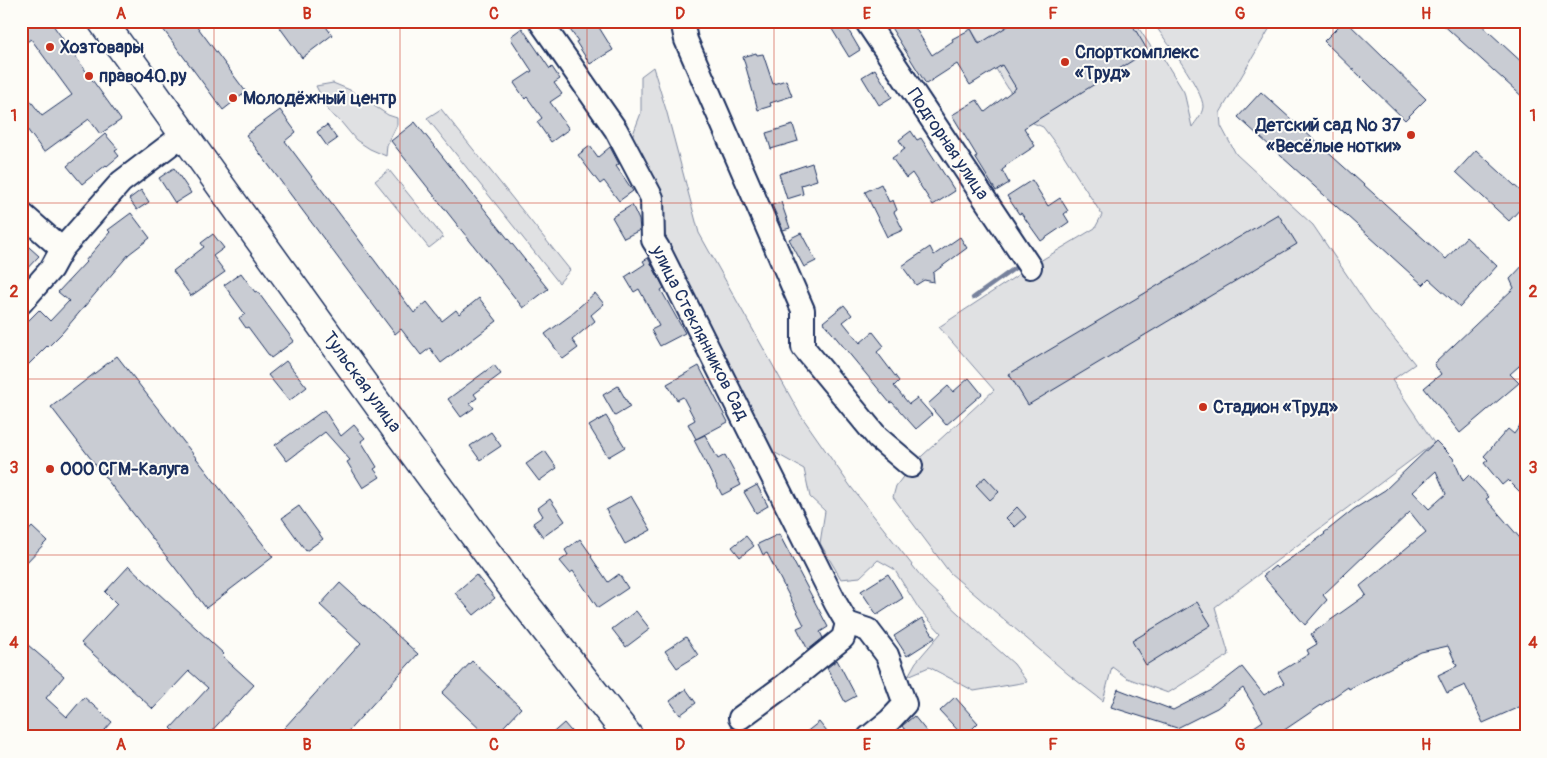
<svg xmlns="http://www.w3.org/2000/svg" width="1547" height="758" font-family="Pangolin,sans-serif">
  <rect width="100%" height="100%" fill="#fdfcf7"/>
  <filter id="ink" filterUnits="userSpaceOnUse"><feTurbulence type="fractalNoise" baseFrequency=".02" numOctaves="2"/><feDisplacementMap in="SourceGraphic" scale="10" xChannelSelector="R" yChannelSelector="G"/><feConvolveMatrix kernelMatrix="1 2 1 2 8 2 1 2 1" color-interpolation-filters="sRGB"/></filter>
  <g filter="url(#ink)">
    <g fill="#e0e1e3" stroke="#7e88a0">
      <path d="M966,21H1134L1151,47L1160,53L1184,92L1192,127C1196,121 1202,115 1203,107C1204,91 1163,37 1152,21H1265L1271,26L1220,113L1221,126L1236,154L1313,225L1370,309L1415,364L1392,380L1434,443L1215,607L1229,655L1168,693L1127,678L1112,667L1103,701L1068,674L950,573L893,497L896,486L911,466L994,390L939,327L1030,267L1095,228L1102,215L1061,151L1043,127L1033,123L1011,93Z"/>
      <path d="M653,67L667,113L699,233L800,414L851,487L927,584L976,630L1014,664L1027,682L974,691L929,667L908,676L916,662L941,633L919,609L894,569L878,560L860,577L841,579L820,543L825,511L810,497L804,469L770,450L662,233L653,176L630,142L641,113V76Z"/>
      <path d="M333,83L350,90L388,115L397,118V125L387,145L386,156L370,149L356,140L341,122L329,112L316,86Z"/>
      <path d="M441,109L570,270L559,283L427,118Z"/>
      <path d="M389,170L443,237L429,248L375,181Z"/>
    </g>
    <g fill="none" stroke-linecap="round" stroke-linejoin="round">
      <path stroke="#76819c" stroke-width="4.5" d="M973,298L1015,268"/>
    </g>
    <g fill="#c9ccd3" stroke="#1b2f5e" fill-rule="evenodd">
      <path d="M21,21H50L121,120L100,134L89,119L44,152L21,121V88L42,116L72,95L31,39L21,46Z"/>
      <path d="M157,21H193L246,92L223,110Z"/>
      <path d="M275,21H322L332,35L302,58Z"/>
      <path d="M564,21H595L613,50L590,64L576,42L578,41Z"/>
      <path d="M827,21H843L860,50L849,57Z"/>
      <path d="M887,21H911L932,55L953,41L952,39L971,29L979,44L1016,21H1130L1148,51L1024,128L1035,146L1005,166L1006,167L1002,170L1009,183L996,191L975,157L977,156L952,115L977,100L985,112L1016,88L1002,65L970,85L957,64L926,84Z"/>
      <path d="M1344,21H1346L1426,99L1405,120L1324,41Z"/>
      <path d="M1439,21H1477L1526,66V100Z"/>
      <path d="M522,28L550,69L552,67L560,79L554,83L562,94L550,102L569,129L551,142L537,122L542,118L527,97L525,99L514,83L532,71L511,39L512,38L511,36Z"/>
      <path d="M756,53L757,55L763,54L773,84L786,80L792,96L770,103L771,106L758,110L743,57Z"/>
      <path d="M875,69L892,97L879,105L862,77Z"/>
      <path d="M1261,92L1446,259L1466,237L1497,266L1460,307L1429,279L1423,285L1238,117Z"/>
      <path d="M280,110L296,132L285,141L414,313L427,302L442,321L456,310L459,314L479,298L497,321L441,363L430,348L421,355L401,329L395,334L246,135Z"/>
      <path d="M415,122L548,289L523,308L391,141Z"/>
      <path d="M327,125L337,139L327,146L317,132Z"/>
      <path d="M793,125L798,141L771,149L766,133Z"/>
      <path d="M911,131L917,140L921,138L955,191L933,205L912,173L906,178L892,158L905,149L899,140Z"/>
      <path d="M105,134L118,149L115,151L119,156L107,166L106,165L82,184L67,166Z"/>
      <path d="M590,146L598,157L610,147L619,164L616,166L633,191L619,201L604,181L600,184L578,155Z"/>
      <path d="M1476,150L1526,196V203L1509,221L1456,172Z"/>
      <path d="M812,163L817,180L801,185L803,194L787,199L779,174Z"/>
      <path d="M174,168L191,193L175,203L159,178Z"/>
      <path d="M1032,180L1048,206L1060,198L1068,211L1064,214L1069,222L1041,241L1021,213L1019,214L1007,196Z"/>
      <path d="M881,184L889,202L893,200L897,210L894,212L903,230L887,237L865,192Z"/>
      <path d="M141,190L149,202L137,210L129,199Z"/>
      <path d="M781,202L790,228L783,230L772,205Z"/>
      <path d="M632,205L639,220L640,230L624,238L612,217Z"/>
      <path d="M131,213L150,238L129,254L62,333L48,347L47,346L21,372V328L39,310L50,321L69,301L58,292L86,262L85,261L110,232L108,230Z"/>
      <path d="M1278,214L1297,244L1028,405L1009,374Z"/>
      <path d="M801,233L816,261L804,267L789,239Z"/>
      <path d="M213,234L224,248L213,256L225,272L191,296L173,271L204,247L201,243Z"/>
      <path d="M960,237L967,248L933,273L934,282L924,280L916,285L902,266L930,247L934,255Z"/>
      <path d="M21,240L39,256L21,275Z"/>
      <path d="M648,258L664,288L661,290L685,333L660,346L651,330L659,326L639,289L634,292L625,277L645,264L643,261Z"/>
      <path d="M1526,262V360L1510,374L1519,383L1460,433L1424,388L1441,374L1434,364L1514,288L1510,279Z"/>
      <path d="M241,273L255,292L257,291L294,341L271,358L248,327L246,328L239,318L245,314L224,285Z"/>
      <path d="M595,293L604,304L591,315L595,321L572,340L578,348L563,359L545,334L571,315V314Z"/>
      <path d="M844,305L852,315L843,322L860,343L873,332L884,346L877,352L899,381L894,386L909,404L917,398L932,415L916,429L892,402L890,403L823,322Z"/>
      <path d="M117,356L273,557L206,608L51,407Z"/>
      <path d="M286,361L307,387L289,401L268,375Z"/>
      <path d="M494,365L501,374L474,394L477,398L470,403L474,408L461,417L448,399Z"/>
      <path d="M699,366L728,422L696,439L688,424L695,420L683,397L677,400L667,384Z"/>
      <path d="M969,378L982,394L946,425L928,404L948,386L953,392Z"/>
      <path d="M618,386L630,407L615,416L603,395Z"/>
      <path d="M324,410L341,436L354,425L365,438L361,441L377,467L374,469L380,477L363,488L347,462L350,460L325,432L287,461L275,445Z"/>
      <path d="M606,416L625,447L608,457L589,426Z"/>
      <path d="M1526,417V498L1508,480L1502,485L1484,463L1488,460L1484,456L1508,429L1514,434Z"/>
      <path d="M491,432L501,446L480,460L470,446Z"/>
      <path d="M705,435L718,459L725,455L741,485L722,495L694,440Z"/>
      <path d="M1436,441L1453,458L1463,481L1469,475L1489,497L1486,499L1526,545V704L1483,723L1465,685L1447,693L1438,675L1457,666L1448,646L1421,652L1349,689L1348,687L1274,737H1239L1263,721L1243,688L1217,708L1177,728L1111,707L1118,689L1173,710L1212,690L1242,667L1264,695L1284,683L1278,673L1309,654L1307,650L1317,644L1311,634L1366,595L1360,586L1426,532L1410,512L1323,595L1327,600L1305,625L1263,576L1275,566L1277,568L1325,534L1324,533L1354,509L1385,490ZM1436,471L1446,494L1429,509L1413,492Z"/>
      <path d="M545,451L557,468L539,481L526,464Z"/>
      <path d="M985,477L999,492L990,500L976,485Z"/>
      <path d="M757,485L768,506L756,513L744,492Z"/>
      <path d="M631,496L651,530L625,544L606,510Z"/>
      <path d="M550,499L565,521L543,537L533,523L543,516L538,508Z"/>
      <path d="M299,506L323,539L306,551L282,518Z"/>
      <path d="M1017,507L1026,517L1015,527L1006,518Z"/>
      <path d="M32,527L47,541L21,568V539Z"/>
      <path d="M779,534L828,627L820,632L823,638L808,650L797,628L804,625L767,553L763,555L758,544Z"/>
      <path d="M746,536L754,546L740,557L732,547Z"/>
      <path d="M580,539L592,556L591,557L608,582L619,574L628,588L598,608L573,571L570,573L560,561L568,555L565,550Z"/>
      <path d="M129,566L224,654L222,656L254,685L206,737H180L171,728L208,688L189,671L153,709L81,643L117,604L105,592Z"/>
      <path d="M888,574L903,598L877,615L861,591Z"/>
      <path d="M476,575L495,598L474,615L455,593Z"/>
      <path d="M340,583L418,654L343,737H276L361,643L320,605Z"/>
      <path d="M1197,602L1211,625L1146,665L1132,641Z"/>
      <path d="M636,611L650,629L626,647L612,629Z"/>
      <path d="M922,618L935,638L907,656L894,636Z"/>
      <path d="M686,637L698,655L677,668L665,651Z"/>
      <path d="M21,639L64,676L46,698L67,717L84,697L112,722L99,737H21Z"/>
      <path d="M837,660L856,696L845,702L827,668Z"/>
      <path d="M472,661L521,708L494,737H488L442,693Z"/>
      <path d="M686,689L696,703L680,715L670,701Z"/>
      <path d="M955,697L978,723L964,737L940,711Z"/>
      <path d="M914,716L931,737H910L902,726Z"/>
      <path d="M819,722L831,737H800Z"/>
      <path d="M564,723L576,737H548Z"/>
    </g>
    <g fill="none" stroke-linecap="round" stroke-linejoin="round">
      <g stroke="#1b2f5e" stroke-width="26">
        <g id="minor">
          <path d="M540,21L616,130L652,198L653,240L658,248L836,604L847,623"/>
          <path d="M682,21L686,40L803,310V347L878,438L911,466"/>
          <path d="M866,21L1030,267"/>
          <path d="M21,213L62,249"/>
          <path d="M21,303L51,269L62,249L121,182L184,134"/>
          <path d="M847,623L868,630L887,655L905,704L890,720L869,737"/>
          <path d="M740,718L785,685L843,638L847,623"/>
        </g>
      </g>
      <g stroke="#1b2f5e" stroke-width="31">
        <path id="major" d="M102,21L395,428L516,592L629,737"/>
      </g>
      <use href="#minor" stroke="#fdfcf7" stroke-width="22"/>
      <use href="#major" stroke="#fdfcf7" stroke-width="28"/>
    </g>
  </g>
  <path fill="none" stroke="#c8321e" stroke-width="1" stroke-opacity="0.55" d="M214,21V737M400,21V737M587,21V737M774,21V737M960,21V737M1146,21V737M1333,21V737M21,203H1526M21,379H1526M21,555H1526"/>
  <g fill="#c8321e" stroke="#fdfcf7" stroke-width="2">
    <circle cx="50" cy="47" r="5"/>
    <circle cx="1065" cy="62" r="5"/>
    <circle cx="89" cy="76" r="5"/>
    <circle cx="233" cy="98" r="5"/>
    <circle cx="1411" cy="135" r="5"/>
    <circle cx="1203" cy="407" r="5"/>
    <circle cx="50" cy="469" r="5"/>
  </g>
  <g text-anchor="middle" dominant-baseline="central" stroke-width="4" stroke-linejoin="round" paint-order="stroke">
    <g font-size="18" font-weight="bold" fill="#1b2f5e" stroke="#fdfcf7" text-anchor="start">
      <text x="60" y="47">Хозтовары</text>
      <text x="1075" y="52">Спорткомплекс<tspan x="1075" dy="21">«Труд»</tspan></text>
      <text x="99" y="76">право40.ру</text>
      <text x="243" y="98">Молодёжный центр</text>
      <text x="1401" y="125" text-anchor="end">Детский сад № 37<tspan x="1401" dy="21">«Весёлые нотки»</tspan></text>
      <text x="1213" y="407">Стадион «Труд»</text>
      <text x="60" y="469">ООО СГМ-Калуга</text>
    </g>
    <g font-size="18" fill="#1b2f5e" stroke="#fdfcf7">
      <text transform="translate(948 144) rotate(56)">Подгорная улица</text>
      <text transform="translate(700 333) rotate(63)">улица Стеклянников Сад</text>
      <text transform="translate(362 382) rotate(54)">Тульская улица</text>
    </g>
  </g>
  <rect width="1547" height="758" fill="none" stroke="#fdfcf7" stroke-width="55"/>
  <rect x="28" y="28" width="1492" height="702" fill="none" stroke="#c8321e" stroke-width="2"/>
  <g font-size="16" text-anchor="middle" font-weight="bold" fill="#c8321e">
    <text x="121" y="19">A</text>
    <text x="307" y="19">B</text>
    <text x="494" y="19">C</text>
    <text x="680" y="19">D</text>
    <text x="867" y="19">E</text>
    <text x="1053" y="19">F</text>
    <text x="1240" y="19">G</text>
    <text x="1426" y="19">H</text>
    <text x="14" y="121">1</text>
    <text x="1533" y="121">1</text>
    <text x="14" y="297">2</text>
    <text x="1533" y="297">2</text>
    <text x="14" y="473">3</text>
    <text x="1533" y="473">3</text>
    <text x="14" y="648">4</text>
    <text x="1533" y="648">4</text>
    <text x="121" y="750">A</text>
    <text x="307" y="750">B</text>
    <text x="494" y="750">C</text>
    <text x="680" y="750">D</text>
    <text x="867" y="750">E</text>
    <text x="1053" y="750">F</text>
    <text x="1240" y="750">G</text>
    <text x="1426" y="750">H</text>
  </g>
</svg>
